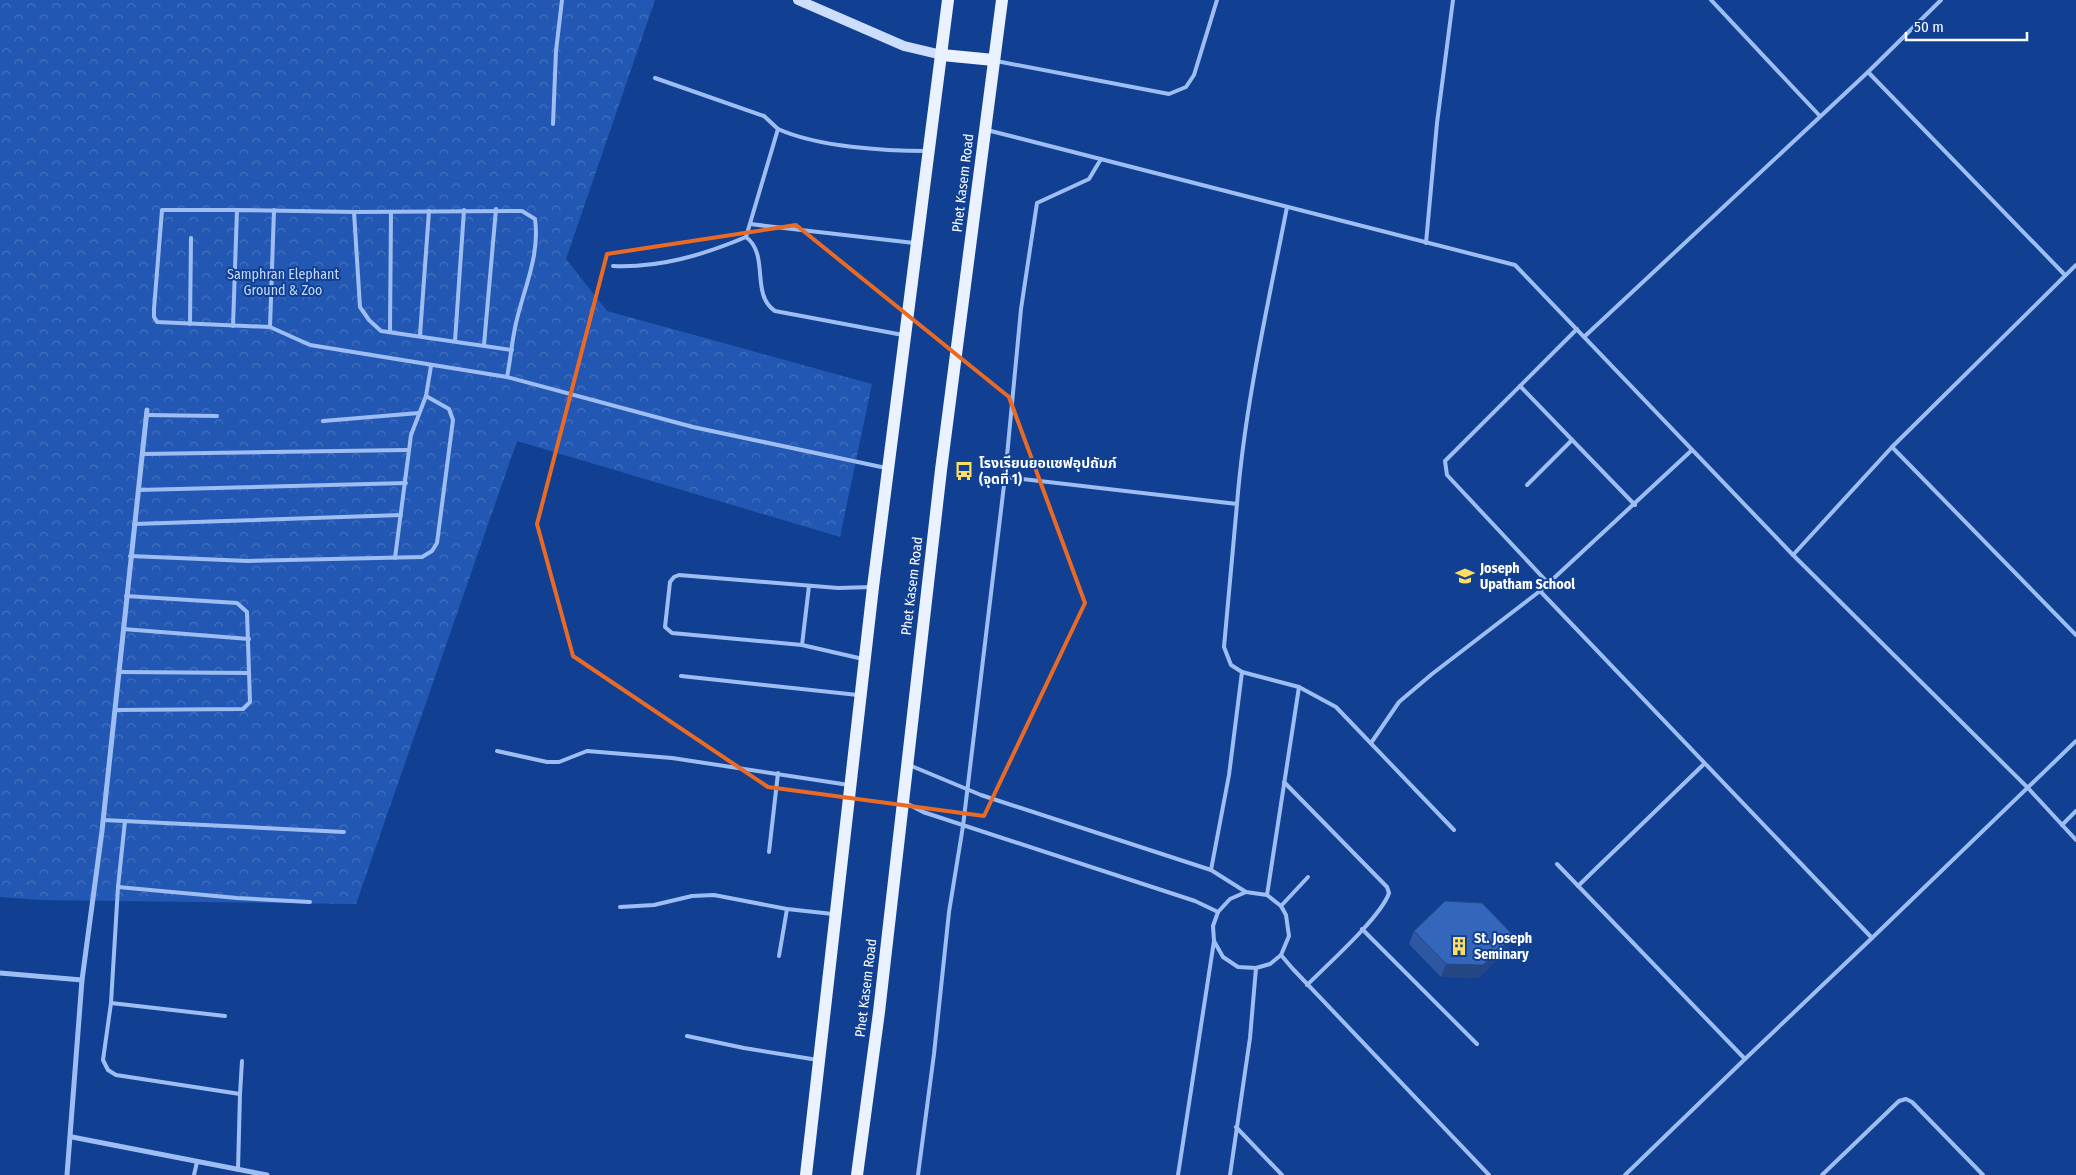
<svg xmlns="http://www.w3.org/2000/svg" width="2076" height="1175" font-family="'Fira Sans Condensed','Noto Sans Thai',sans-serif">
  <defs>
    <pattern id="park-crowns" width="20" height="18" patternUnits="userSpaceOnUse" patternTransform="scale(1.25)"><rect width="20" height="18" fill="#2258b3"/><path d="M2 6a3 3 0 1 1 6 0M12 15a3 3 0 1 1 6 0" fill="none" stroke="#4371be"/></pattern>
  </defs>
  <rect width="100%" height="100%" fill="#114093"/>
  <path fill="url(#park-crowns)" d="M0,0H655L566,259L607,311L872,384L840,537L517,441L356,904L40,900L0,897Z"/>
  <g fill="none" stroke-linecap="round" stroke-linejoin="round">
    <g stroke="#9ebef3" stroke-width="4">
      <path d="M1711,0L1819,115"/>
      <path d="M996,61L1169,94L1186,87L1194,75L1217,0"/>
      <path d="M1868,72L2065,275"/>
      <path d="M655,78L764,116L778,129"/>
      <path d="M553,124L556,51L562,0"/>
      <path d="M987,130L1515,265L1793,555L2028,788L2076,840"/>
      <path d="M237,210H162L154,309V317L157,322L270,327L274,210"/>
      <path d="M354,212L360,307L369,320L381,331L512,350"/>
      <path d="M750,224L914,243"/>
      <path d="M746,237C770,255 750,294 775,311L903,335"/>
      <path d="M1426,243L1437,123L1453,0"/>
      <path d="M613,266C660,268 703,255 746,237L778,129C818,147 884,151 928,151"/>
      <path d="M190,324L191,238"/>
      <path d="M233,326L237,210L354,212L522,211L535,219C540,254 525,286 517,319C512,338 511,357 507,377"/>
      <path d="M270,327L310,345L507,377L693,427L886,468"/>
      <path d="M390,331L391,212"/>
      <path d="M420,335L429,211"/>
      <path d="M1584,337L1868,72L1941,0"/>
      <path d="M455,341L464,210"/>
      <path d="M484,345L496,209"/>
      <path d="M1520,386L1635,505"/>
      <path d="M146,415L217,416"/>
      <path d="M323,421L419,413"/>
      <path d="M1892,447L2076,635"/>
      <path d="M142,454L408,450"/>
      <path d="M1005,477L1237,504L1224,647L1231,665L1242,672L1299,687L1336,707L1454,830"/>
      <path d="M1527,485L1572,440"/>
      <path d="M138,490L406,483"/>
      <path d="M1237,504C1245,404 1268,305 1287,207"/>
      <path d="M134,524L401,515"/>
      <path d="M1793,555L1892,447L2076,265"/>
      <path d="M130,556L248,561L422,557L432,551L437,543L453,420L449,409L426,396L431,366"/>
      <path d="M395,558L411,435L426,396"/>
      <path d="M1549,584L1447,475L1445,461L1577,329"/>
      <path d="M1540,591L1872,938L2076,741"/>
      <path d="M123,629L249,639"/>
      <path d="M802,645L809,586"/>
      <path d="M863,659L802,645L672,633L665,627L670,582L674,577L679,575L838,588L872,587"/>
      <path d="M119,672L249,673"/>
      <path d="M681,676L858,695"/>
      <path d="M115,710L243,709L250,702L247,612L237,603L126,596"/>
      <path d="M1371,743L1399,702L1432,674L1540,591L1692,450"/>
      <path d="M497,751L547,762H559L587,751L672,758L849,785"/>
      <path d="M909,765L981,795L1211,870L1246,892L1267,895L1281,906L1286,915L1289,936L1281,955L1270,964L1256,968L1238,967L1223,957L1214,941L1213,926L1218,912L1230,899L1246,892"/>
      <path d="M1284,782L1387,887L1389,893C1381,917 1327,965 1307,985"/>
      <path d="M906,803L923,812L1195,901L1218,912"/>
      <path d="M103,820L344,832"/>
      <path d="M2062,825L2076,811"/>
      <path d="M769,852L778,773"/>
      <path d="M1557,864L1745,1059L1872,938"/>
      <path d="M1211,870L1229,775L1242,672"/>
      <path d="M1578,886L1704,764"/>
      <path d="M118,887L125,821"/>
      <path d="M1267,895L1299,687"/>
      <path d="M1281,906L1308,877"/>
      <path d="M620,907L654,905L692,896L714,895L787,909L833,914"/>
      <path d="M1362,929L1477,1044"/>
      <path d="M1281,955L1292,968L1489,1175"/>
      <path d="M779,956L787,909"/>
      <path d="M111,1003L225,1016"/>
      <path d="M687,1036L744,1048L818,1060"/>
      <path d="M240,1094L242,1061"/>
      <path d="M1236,1127L1282,1175"/>
      <path d="M238,1170L240,1094L116,1075L108,1070L103,1060L111,1003L118,887L237,898L310,902"/>
      <path d="M194,1175L197,1162"/>
      <path d="M918,1175L934,1054L949,912L963,826L1005,477L1021,309L1037,203L1089,179L1101,159"/>
      <path d="M1178,1175L1214,941"/>
      <path d="M1230,1175L1250,1038L1256,968"/>
      <path d="M1625,1175L1745,1059"/>
      <path d="M1822,1175L1899,1101L1906,1099L1912,1102L1983,1175"/>
    </g>
    <g stroke="#9ebef3" stroke-width="5">
      <path d="M0,973L82,980"/>
      <path d="M72,1137L267,1175"/>
      <path d="M67,1175L82,980L102,831L147,410"/>
    </g>
    <path stroke="#cddefd" stroke-width="10" d="M798,0L904,46L942,55"/>
    <g stroke="#eaf1ff" stroke-width="12">
      <path d="M942,55L994,60"/>
      <path d="M806,1175L873,587L948,0"/>
      <path d="M857,1175L879,1012L941,470L1002,0"/>
    </g>
  </g>
  <path fill="#2d58a1" d="M1414,931L1509,949L1478,978L1441,977L1409,944Z"/>
  <path fill="#244783" d="M1514,936L1509,949L1478,978L1441,977L1446,964Z"/>
  <path fill="#3466bb" stroke="#244783" d="M1445,901L1482,903L1514,936L1483,965L1446,964L1414,931Z"/>
  <path fill="none" stroke="#ea6a24" stroke-width="4" stroke-linejoin="round" d="M796,225L1009,397L1085,603L984,816L768,787L573,656L537,524L607,254Z"/>
  <defs>
    <g id="bus-bare" transform="scale(1.5)"><path d="M-5-6H5V4H4V6H2V4H-2V6H-4V4H-5ZM-3.5-4V0h7V-4ZM-3.5 1.2v1.5H-2V1.2ZM2 1.2v1.5H3.5V1.2Z" fill="#ffdd60" stroke="#114093" stroke-width="2.5" paint-order="stroke"/></g>
    <g id="school-bare" transform="scale(1.5)"><path d="M0-5L7-2L0 1L-7-2ZM-4 1L0 2.5L4 1V4Q0 6-4 4Z" fill="#ffdd60" stroke="#114093" stroke-width="2.5" paint-order="stroke"/></g>
    <g id="building-bare" transform="scale(1.5)"><path d="M-4-6H4V6H1V3H-1V6H-4ZM-2.5-4.3h1.7v1.8h-1.7ZM.8-4.3h1.7v1.8H.8ZM-2.5-1h1.7V.8h-1.7ZM.8-1h1.7V.8H.8Z" fill="#ffdd60" stroke="#114093" stroke-width="2.5" paint-order="stroke"/></g>
  </defs>
  <g fill-rule="evenodd">
    <use href="#bus-bare" x="964" y="471"/>
    <use href="#school-bare" x="1465" y="576"/>
    <use href="#building-bare" x="1459" y="946"/>
  </g>
  <g text-anchor="middle" dominant-baseline="central" stroke-width="4" stroke-linejoin="round" paint-order="stroke">
    <g font-size="14" fill="#fff" stroke="#114093">
      <text transform="translate(963 183) rotate(-83)">Phet Kasem Road</text>
      <text transform="translate(912 586) rotate(-83)">Phet Kasem Road</text>
      <text transform="translate(866 988) rotate(-83)">Phet Kasem Road</text>
    </g>
    <g font-size="14" fill="#c6dbfd" stroke="#114093">
      <text x="283" y="274">Samphran Elephant<tspan x="283" dy="16">Ground &amp; Zoo</tspan></text>
    </g>
    <g font-size="14" font-weight="bold" fill="#fff" stroke="#114093" text-anchor="start">
      <text x="979" y="463">โรงเรียนยอแซฟอุปถัมภ์<tspan x="979" dy="16">(จุดที่ 1)</tspan></text>
      <text x="1480" y="568">Joseph<tspan x="1480" dy="16">Upatham School</tspan></text>
      <text x="1474" y="938">St. Joseph<tspan x="1474" dy="16">Seminary</tspan></text>
    </g>
  </g>
  <path d="M1906 32v8h121v-8" fill="none" stroke="#ffffff" stroke-width="2.5"/>
  <text x="1914" y="32" font-size="15" fill="#ffffff" stroke="#114093" stroke-width="4" paint-order="stroke">50 m</text>
</svg>
